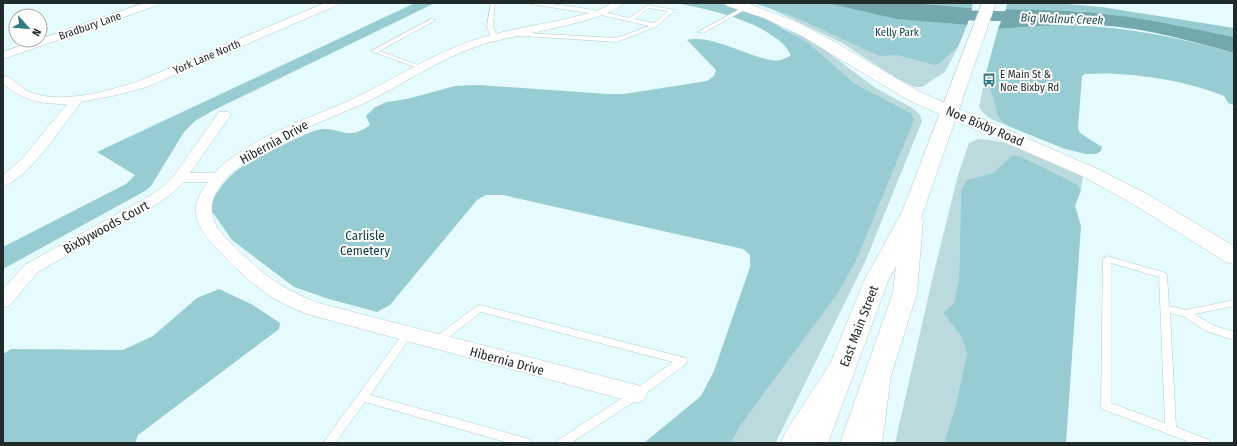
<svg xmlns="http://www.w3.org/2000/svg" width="1237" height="446" font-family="'Fira Sans Condensed',sans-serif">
  <rect width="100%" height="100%" fill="#e5fbfd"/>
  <g fill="#badadd">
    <path d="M813,3H956L942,34L939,64L958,47L945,72L922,87H915L899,80L842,43L769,8L797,18Z"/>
    <path d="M764,18L813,41L874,87L914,109L920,115L922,121L865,262L776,442L731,443L911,113L854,83L788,30Z"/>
    <path d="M986,73L998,117L1008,126C996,121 986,119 979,107Z"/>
    <path d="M978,139C1015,140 1050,161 1083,176L1081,190L1077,184L1014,155L993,173L967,180L961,190L959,279L954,303L943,313L961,336L967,353L956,404L944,443H895L933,276L958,175L969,143Z"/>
  </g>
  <g fill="#97cdd2">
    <path d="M415,3H435L214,110L195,121L184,132L151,186L145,191L3,269V247L126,184L135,175L97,152Z"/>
    <path d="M676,3H720L764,18L807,42L854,83L911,113L914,120L858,256L840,290L742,423L731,443H644L701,396L714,371L750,267V255L743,249L503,195H486L477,200L390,305L377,312L329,299L294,287L232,240L211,210C212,205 213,197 217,193C232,168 257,156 283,145C294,140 306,133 317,130C339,125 346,143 370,125L366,116L374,108L386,102L407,99L455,86L478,85L608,94H624L707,81L714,76L716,70L687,40C711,34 747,56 771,60C777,62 785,59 791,55C788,51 786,46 782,43C757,20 709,9 676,3Z"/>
    <path d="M754,3H827L896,19L967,25L958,47L939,64L935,65L897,55L880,56L873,53L797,18Z"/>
    <path d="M910,3H973L972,8Z"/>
    <path d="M1007,3L1067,4L1102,7L1234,28V37L1113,15L1077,11L1006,9Z"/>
    <path d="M1056,25C1119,25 1173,36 1234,53V105L1228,103L1224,96C1186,80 1126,71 1085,74L1082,76L1078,128L1080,133L1102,147L1101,151L1096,154H1086L1065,149L1008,126L1002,121L998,117L986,73L998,29Z"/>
    <path d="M1013,155L1021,157L1077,184L1081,190L1075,206L1081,226L1066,443H944L956,404L967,353L961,336L943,313L954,303L959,279L961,190L967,180L993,173Z"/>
    <path d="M219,289L253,305L280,323L279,329L138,435L135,443H3V354L11,349L123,350L153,336L197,298Z"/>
  </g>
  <g fill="#73a8ad">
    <path d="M827,3H910L972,8L967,25L896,19Z"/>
    <path d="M1006,9C1041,10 1077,10 1113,15C1154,20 1194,29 1234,37V53C1187,40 1139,26 1090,25C1059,24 1029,27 998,29Z"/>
  </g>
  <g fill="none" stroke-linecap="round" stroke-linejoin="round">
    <path fill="#73a8ad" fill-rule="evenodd" d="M879,3H914L951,10L1039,12L1045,13L1048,17L1045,21L1039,22L951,20L887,8L881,7Z"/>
    <g stroke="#b2cdd0" stroke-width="1">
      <g id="lane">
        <path d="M491,3H495L493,26L497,38L494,40L491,38L487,26Z"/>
        <path d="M528,3C561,3 596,10 629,18L648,5L675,10L657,26L617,42L509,35V33L511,32L616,38L649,26L601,15L530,4ZM649,8L668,11L654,23L634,19Z"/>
        <path d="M745,6L750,7L703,33L698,32Z"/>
        <path d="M431,19L436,20L379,51L424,67V69H420L371,51Z"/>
        <path d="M1107,256L1166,273L1167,275L1169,306L1186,310L1234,300V306L1195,314L1212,325L1234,332V340L1206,331L1183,316L1170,313L1176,427L1209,440L1211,443H1192L1102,409L1101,406L1103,259ZM1111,263L1159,277L1165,423L1111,403Z"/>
        <path d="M480,305L682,357L686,358L687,361L686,364L641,397L571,443H556L558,440L633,391L673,362L481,312L440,344L437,345L434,344L432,341L434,338L477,306Z"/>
        <path d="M407,331L410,332L412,335L410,338L370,395L526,438L530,440L532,443H509L365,402L335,443H323L404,332Z"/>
      </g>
    </g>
    <g stroke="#b2cdd0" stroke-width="1">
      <g id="street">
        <path d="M144,3H159L158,5L3,59V52Z"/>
        <path d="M325,3H339L338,5L147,87L117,95L81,102C65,123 27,181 3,186V175L22,159L67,104C40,104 25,101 3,84V75C14,78 21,89 32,93C63,104 109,91 139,81Z"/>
        <path d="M612,3H624C608,22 510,35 481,45C438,59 400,87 358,106C322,122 206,163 212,213C214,228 226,238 236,248C263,275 283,289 318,303L637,385L644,388L647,394L644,400L637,403L314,316C275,304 251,284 224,256C212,244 198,230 196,213C195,201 201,191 208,182H184L174,192L158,203L38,272L9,306L3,308V289L26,264L148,197L164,186L175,174L219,112H229L231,115L190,173H214C251,135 316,117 363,94C403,74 441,49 484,37C511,29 539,25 566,19C582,15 598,12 612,3Z"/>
      </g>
    </g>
    <g stroke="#b2cdd0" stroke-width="1">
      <path id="secondary" d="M725,3H747L799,23L833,41L920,92L1098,169L1147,194L1234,246V264L1226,262L1133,204L1084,177L908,100L800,35L764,18L727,6Z"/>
    </g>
    <g stroke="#b2cdd0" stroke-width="1">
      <path id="primary" d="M982,3H996L921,218L923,221L917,293L870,443H840L893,293L896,266L888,281L828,443H798L864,281L902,212Z"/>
    </g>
    <g stroke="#b2cdd0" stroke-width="1">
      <g id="highway">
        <path d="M840,361L850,364L854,372L812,443H781L785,433L830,364Z"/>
        <path d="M876,371L886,374L890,382L882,443H852L862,382L866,374Z"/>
      </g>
    </g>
    <use href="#lane" fill="#fff" fill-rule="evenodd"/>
    <use href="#street" fill="#fff" fill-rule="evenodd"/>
    <use href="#secondary" fill="#fff" fill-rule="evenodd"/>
    <use href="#primary" fill="#fff" fill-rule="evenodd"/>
    <use href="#highway" fill="#fff" fill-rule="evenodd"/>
  </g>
  <defs>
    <g id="bus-bare" transform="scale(1.08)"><path d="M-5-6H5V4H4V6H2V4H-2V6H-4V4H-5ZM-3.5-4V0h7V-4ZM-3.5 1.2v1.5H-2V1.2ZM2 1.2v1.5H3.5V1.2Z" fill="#317981" stroke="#fff" stroke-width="2.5" paint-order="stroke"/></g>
  </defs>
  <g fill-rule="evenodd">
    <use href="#bus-bare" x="989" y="80"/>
  </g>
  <g text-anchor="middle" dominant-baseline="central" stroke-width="4" stroke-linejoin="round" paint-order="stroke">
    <g font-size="11" fill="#202a2b" stroke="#fff">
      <text transform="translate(90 26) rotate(-19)">Bradbury Lane</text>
      <text transform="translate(207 57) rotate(-23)">York Lane North</text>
    </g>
    <g font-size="11" fill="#114247" stroke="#fff">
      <text x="897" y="32">Kelly Park</text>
    </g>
    <g font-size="11" fill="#202a2b" stroke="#fff" text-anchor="start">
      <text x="1000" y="74">E Main St &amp;<tspan x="1000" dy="13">Noe Bixby Rd</tspan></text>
    </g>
    <g font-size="12" font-style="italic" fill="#1e4d52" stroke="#fff">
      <text transform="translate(1062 19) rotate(2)">Big Walnut Creek</text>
    </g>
    <g font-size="13" fill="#202a2b" stroke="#fff">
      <text transform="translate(985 126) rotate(23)">Noe Bixby Road</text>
      <text transform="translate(274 142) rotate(-29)">Hibernia Drive</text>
      <text transform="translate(106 227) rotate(-29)">Bixbywoods Court</text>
      <text transform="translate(859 326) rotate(-69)">East Main Street</text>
      <text transform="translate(507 361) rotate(15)">Hibernia Drive</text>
    </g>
    <g font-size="13" fill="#114247" stroke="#fff">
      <text x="365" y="235">Carlisle<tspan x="365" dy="15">Cemetery</tspan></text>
    </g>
  </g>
  <rect width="1237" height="446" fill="none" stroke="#202a2b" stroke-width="8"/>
  <g transform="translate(28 28) rotate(117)"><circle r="19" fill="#ffffff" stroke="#a6aaaa"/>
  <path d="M0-3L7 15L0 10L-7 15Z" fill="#317981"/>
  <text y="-6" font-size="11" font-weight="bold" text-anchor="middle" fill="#202a2b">N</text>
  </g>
</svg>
